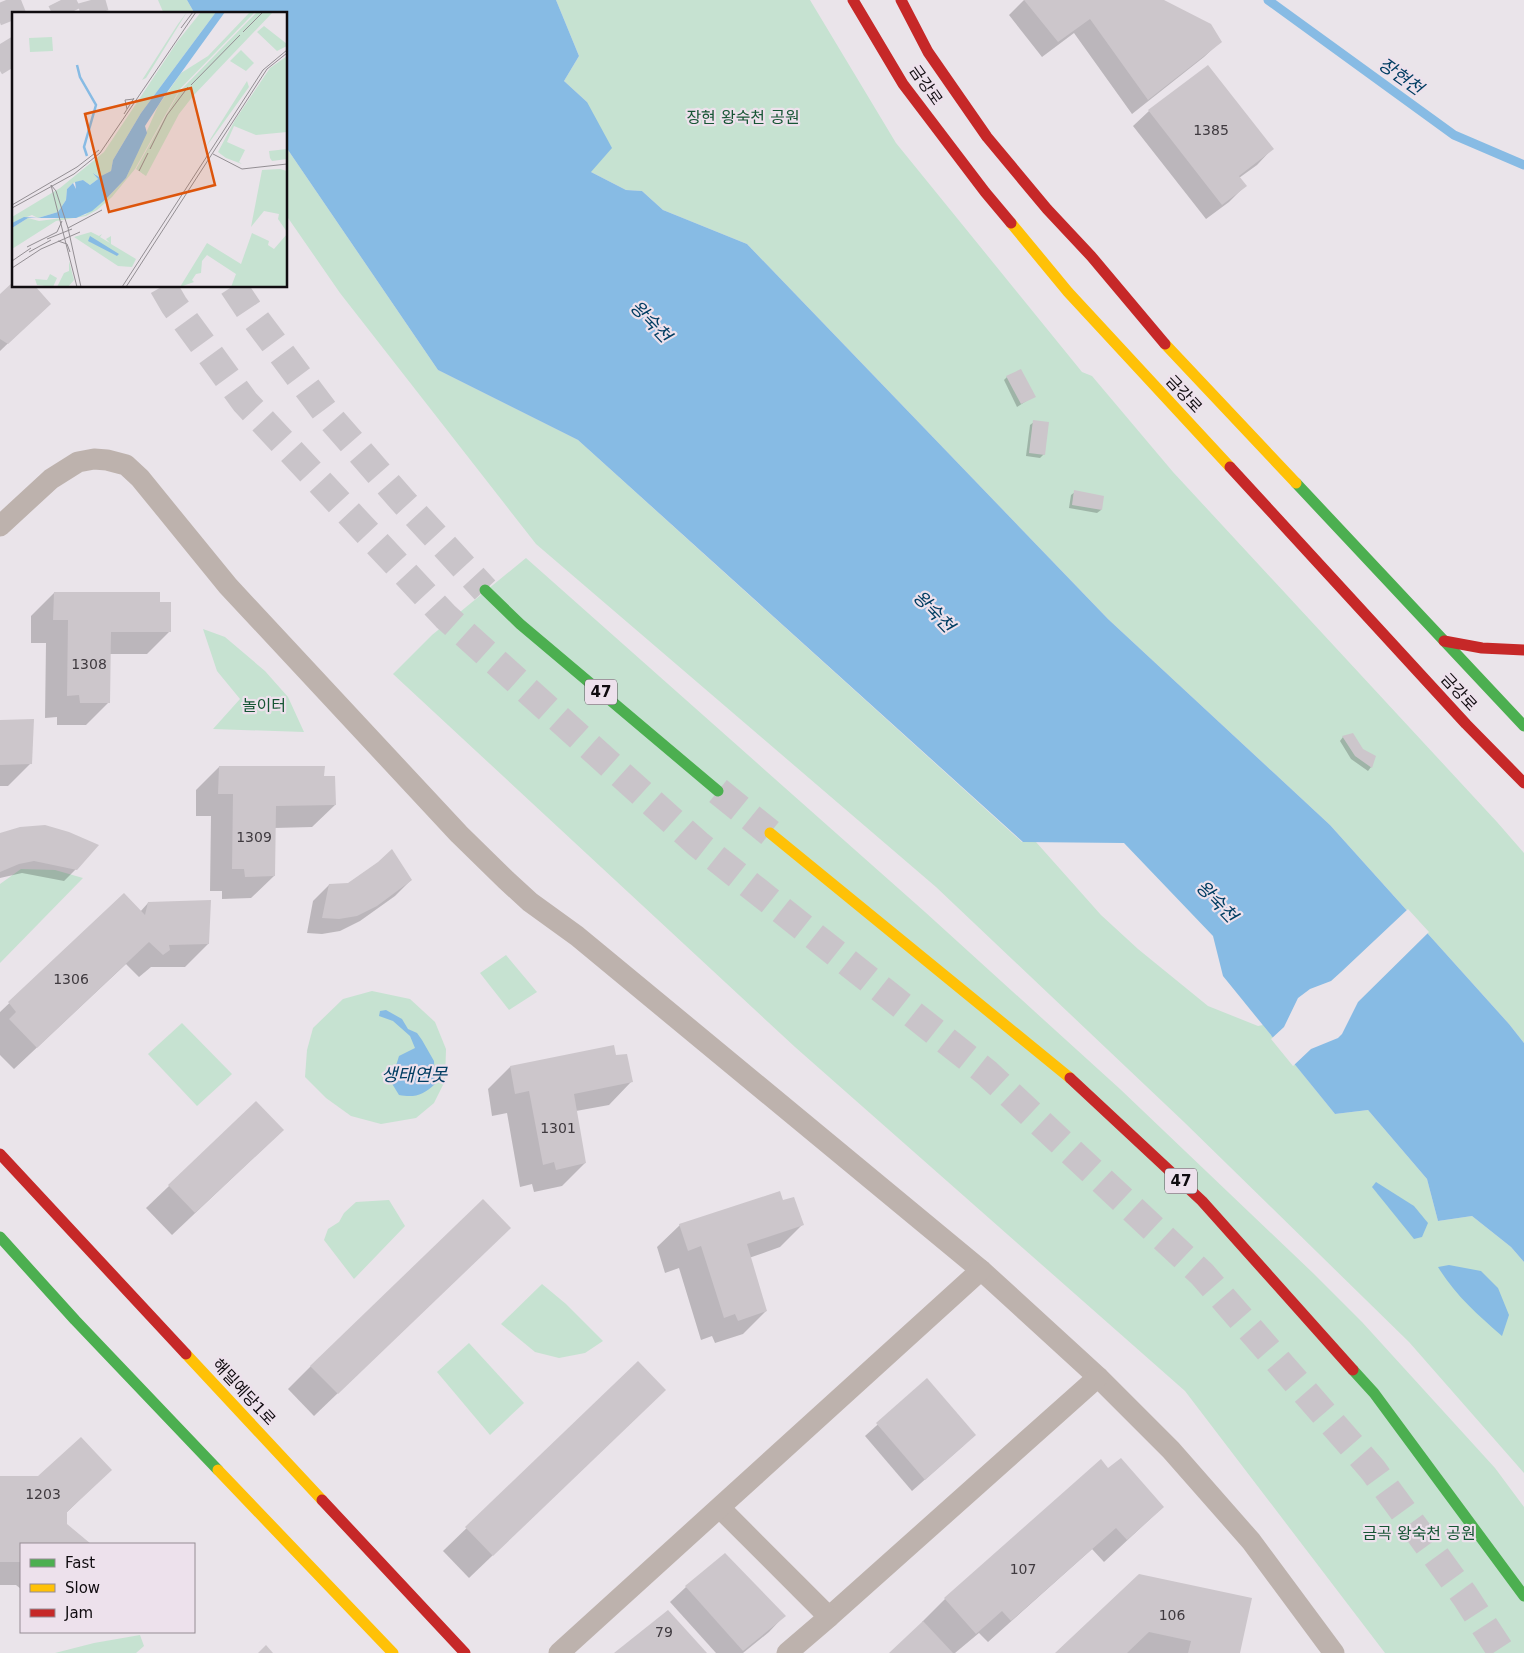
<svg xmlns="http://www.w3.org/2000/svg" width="1524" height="1653" font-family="'DejaVu Sans','Noto Sans KR',sans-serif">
  <rect width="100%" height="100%" fill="#eae4ea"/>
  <g fill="#c6e2d1">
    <path d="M158,0H187L195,14H164Z"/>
    <path d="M556,0H810L896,143L1082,372L1092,376L1173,472L1497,822L1524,853V1043L1509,1024L1330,825L1108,619L747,244L663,210L642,191L626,190L591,172L587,102L564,81L579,56Z"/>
    <path d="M286,147L438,370L578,440L1022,842H1036L1101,915L1138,949L1208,1006L1258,1026L1263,1025L1335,1114L1368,1110L1427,1179L1438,1221L1472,1216L1511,1247L1524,1262V1473L1409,1342L1184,1122L936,887L536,544L340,293L286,215Z"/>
    <path d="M526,558L925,912L1120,1089L1313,1273L1362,1322L1495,1468L1524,1507V1653H1385L1185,1391L795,1047L393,674L432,635Z"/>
    <path d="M203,629L225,637L265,671L288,697L304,732L213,729L240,699L217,671Z"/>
    <path d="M21,869L55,870L83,878L0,963V884Z"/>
    <path d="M506,955L537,992L509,1010L480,973Z"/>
    <path d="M372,991L410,999L435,1022L446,1049L445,1081L434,1103L416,1118L381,1124L351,1116L326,1098L305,1077L307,1050L313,1028L343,999Z"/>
    <path d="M182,1023L232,1074L197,1106L148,1054Z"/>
    <path d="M389,1200L405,1226L354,1279L324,1240L328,1229L339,1222L344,1213L356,1202Z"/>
    <path d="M542,1284L566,1304L603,1341L585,1353L559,1358L535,1352L501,1324Z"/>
    <path d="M469,1343L524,1403L490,1435L437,1372Z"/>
    <path d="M140,1635L144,1646L136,1653H55L94,1643Z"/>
  </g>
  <g fill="#87bbe4">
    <path d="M187,0H556L579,56L564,81L587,102L612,148L591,172L626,190L642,191L663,210L747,244L1108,619L1330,825L1509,1024L1524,1043V1262L1511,1247L1472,1216L1438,1221L1427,1179L1368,1110L1335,1114L1223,976L1213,936L1124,843L1023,842L578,440L438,370L286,147V14H195Z"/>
    <path d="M386,1010L402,1019L408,1029L417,1033L422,1040L434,1061L435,1084C423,1095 415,1098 399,1095L391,1082L399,1056L415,1048L410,1036L393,1021L379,1016L380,1011Z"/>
    <path d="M1376,1182L1414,1206L1428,1223L1422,1237L1414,1239L1372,1187Z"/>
    <path d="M1449,1265L1481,1271L1498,1288L1509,1315L1502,1336C1478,1315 1455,1295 1438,1267Z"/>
  </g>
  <path fill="#eae4ea" d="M1408,909L1429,932L1358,1002L1342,1034L1338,1038L1311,1049L1293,1066L1271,1039L1284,1027L1298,998L1310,989L1331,981L1341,972Z"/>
  <g fill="#0003">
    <path d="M1024,0H1161L1220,42L1204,57L1132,114L1074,33L1042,57L1009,15Z"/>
    <path d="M1149,111L1272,149L1257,165L1239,178L1245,186L1229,202L1206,219L1133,126Z"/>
    <path d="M14,286L26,326L0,351V296Z"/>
    <path d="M1007,377L1034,396L1017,407L1004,380Z"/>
    <path d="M1034,422L1044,454L1040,458L1026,456L1030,425Z"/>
    <path d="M1075,492L1103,497L1101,510L1097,513L1069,508L1071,495Z"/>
    <path d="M54,593L159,603L170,631L147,654H110L109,702L86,725H57V717L45,718L46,643H31V616Z"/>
    <path d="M0,721L31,763L8,786H0Z"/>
    <path d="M1352,734L1362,750L1375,757L1371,767L1368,771L1351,759L1340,741L1343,737Z"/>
    <path d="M219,767L335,805L312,827L274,828V876L251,898L222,899V891H210L211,816H196V790Z"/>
    <path d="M0,835L76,869L64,881L22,873L0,878Z"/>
    <path d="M411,880L395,896L360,921L340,931L322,934L307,933L313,901L329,885Z"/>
    <path d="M124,894L140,912L148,903L208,944L185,967H151L139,977L126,964L14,1069L0,1055V1012Z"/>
    <path d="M615,1057L631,1082L609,1105L576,1111L585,1163L562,1186L534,1192L532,1184L520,1187L507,1113L492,1116L488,1089L510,1067Z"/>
    <path d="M256,1103L283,1130L172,1235L146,1208Z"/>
    <path d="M782,1202L802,1225L780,1247L749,1258L766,1311L743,1334L715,1343L712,1336L701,1340L679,1268L665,1273L657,1247L680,1225Z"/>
    <path d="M486,1251L314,1416L288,1389L311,1366Z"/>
    <path d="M638,1362L641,1413L469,1578L443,1551Z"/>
    <path d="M927,1380L963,1446L912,1491L865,1436Z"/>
    <path d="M110,1470L66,1513V1525L89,1544H21V1589L16,1585H0V1477L39,1478Z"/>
    <path d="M1108,1470L1163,1507L1104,1562L1092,1549L988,1642L979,1633L955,1653H891L923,1623L922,1622L945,1599Z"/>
    <path d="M1139,1576L1239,1653H1056Z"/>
    <path d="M686,1587L784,1616L769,1632L743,1653H716L670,1602Z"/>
  </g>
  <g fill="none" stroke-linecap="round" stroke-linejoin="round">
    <path stroke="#87bbe4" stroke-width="9" d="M1268,0L1454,135L1524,165"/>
  </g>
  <g fill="#ccc6cb">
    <path d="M1024,0H1164L1211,24L1222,42L1148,100L1090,19L1058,42Z"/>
    <path d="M1208,65L1274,149L1239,176L1247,186L1222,205L1148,110Z"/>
    <path d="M14,281V286H35L51,304L8,344L0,339V294Z"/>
    <path d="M1021,369L1036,397L1021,404L1006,376Z"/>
    <path d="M1033,420L1049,422L1045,455L1029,453Z"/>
    <path d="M1074,490L1104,496L1102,510L1072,505Z"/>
    <path d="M54,592H160V602H171V632H111L110,703H80L79,695L67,696L68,620H53Z"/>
    <path d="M34,719L32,764L0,765V720Z"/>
    <path d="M1353,733L1363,749L1376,756L1372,768L1355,756L1342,736Z"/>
    <path d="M219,766H325L324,776H335L336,805L276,806L275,876L245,877L244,869H232L233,794H218Z"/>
    <path d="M45,825L69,832L99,845L77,870L34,861L19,864L0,872V833L20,827Z"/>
    <path d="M392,849L412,880L377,906L357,916L339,919L322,918L329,884L348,883L378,862Z"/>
    <path d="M124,893L145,915L148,902L211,900L209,944L169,945L170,950L163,955L149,942L37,1048L9,1019L16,1012L8,1002Z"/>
    <path d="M614,1045L616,1055L627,1054L633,1082L574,1094L586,1163L556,1170L554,1162L543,1165L529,1091L515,1094L510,1066Z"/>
    <path d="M256,1101L284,1130L195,1213L168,1185Z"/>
    <path d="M780,1191L783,1200L794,1197L804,1225L747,1244L767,1311L738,1321L735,1314L724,1318L701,1246L688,1251L679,1224Z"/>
    <path d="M483,1199L511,1228L338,1394L310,1366Z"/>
    <path d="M638,1361L666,1390L493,1556L465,1527Z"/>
    <path d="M927,1378L976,1435L925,1480L876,1423Z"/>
    <path d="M81,1437L112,1470L67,1512V1524L91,1544H21V1562H0V1476H38Z"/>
    <path d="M1121,1458L1164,1507L1127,1540L1116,1528L1011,1621L1002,1611L976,1634L944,1598L1101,1459L1108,1468Z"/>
    <path d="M725,1553L786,1616L743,1651L685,1586Z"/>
    <path d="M1139,1574L1252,1598L1240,1653H1188L1191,1641L1149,1632L1127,1653H1055Z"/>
    <path d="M668,1610L707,1653H614Z"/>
    <path d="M923,1621L953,1653H889Z"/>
    <path d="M266,1645L273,1653H258Z"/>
  </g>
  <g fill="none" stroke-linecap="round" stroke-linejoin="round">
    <g stroke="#c9c4c9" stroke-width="28" stroke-dasharray="28 14" stroke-linecap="butt">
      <path d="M6,0L14,20"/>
      <path d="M61,0L68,14"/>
      <path d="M91,0L95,14"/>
      <path d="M0,44L14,67"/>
      <path d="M163,286L174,305L245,402L446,617L698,844L987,1073L1202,1274L1373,1470L1465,1596L1502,1653"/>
      <path d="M233,286L249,310L326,413L402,500L485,590"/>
      <path d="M718,791L770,833"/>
    </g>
    <g stroke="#bdb2ad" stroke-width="21">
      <path d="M0,526L51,479L78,462L94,459L107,460L126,465L140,478L228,586L459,834L506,880L530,902L577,936L981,1270L1098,1377L1171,1450L1251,1541L1334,1653"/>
      <path d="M720,1508L829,1617L1098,1377"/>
      <path d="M559,1653L981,1270"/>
      <path d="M787,1653L829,1617"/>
    </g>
    <g stroke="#4caf50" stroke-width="11">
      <path d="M1296,483L1524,726"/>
      <path d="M485,590L520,624L718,791"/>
      <path d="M0,1237L75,1320L218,1470"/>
      <path d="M1353,1370L1374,1393L1524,1596"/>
    </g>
    <g stroke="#ffc107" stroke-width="11">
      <path d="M1011,223L1068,292L1230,467"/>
      <path d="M1165,344L1296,483"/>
      <path d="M770,833L1070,1078"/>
      <path d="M186,1354L322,1500"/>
      <path d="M218,1470L393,1653"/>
    </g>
    <g stroke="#c62828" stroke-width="11">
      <path d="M853,0L903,84L985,192L1011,223"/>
      <path d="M901,0L928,52L987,137L1047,209L1091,256L1165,344"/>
      <path d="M1230,467L1466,724L1524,783"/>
      <path d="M1444,641L1482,648L1524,650"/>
      <path d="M1070,1078L1202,1201L1353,1370"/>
      <path d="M0,1154L186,1354"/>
      <path d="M322,1500L465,1653"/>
    </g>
  </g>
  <g text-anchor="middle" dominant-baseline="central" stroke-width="4.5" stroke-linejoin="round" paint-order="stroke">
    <g font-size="14" fill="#3f3a3f">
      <text x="1211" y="130">1385</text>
      <text x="89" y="664">1308</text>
      <text x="254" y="837">1309</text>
      <text x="71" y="979">1306</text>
      <text x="558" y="1128">1301</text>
      <text x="43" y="1494">1203</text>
      <text x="1023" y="1569">107</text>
      <text x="1172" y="1615">106</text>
      <text x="664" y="1632">79</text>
    </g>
    <g fill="#ede1ec" stroke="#524c52" stroke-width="1">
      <rect x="585" y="679.5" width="32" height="25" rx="4"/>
      <rect x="1165" y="1168.5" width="32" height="25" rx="4"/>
    </g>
    <g font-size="15" font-weight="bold" fill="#100c10">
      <text x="601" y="692">47</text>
      <text x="1181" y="1181">47</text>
    </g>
    <g font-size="16" fill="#100c10" stroke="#ede1ec">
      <text transform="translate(926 85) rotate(55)">금강로</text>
      <text transform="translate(1184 394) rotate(47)">금강로</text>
      <text transform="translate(1459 692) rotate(47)">금강로</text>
      <text transform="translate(244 1392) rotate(47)">해밀예당1로</text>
    </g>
    <g font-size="16" fill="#165534" stroke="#ede1ec">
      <text x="743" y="117">장현 왕숙천 공원</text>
      <text x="264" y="705">놀이터</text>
      <text x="1419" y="1533">금곡 왕숙천 공원</text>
    </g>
    <g font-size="18" font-style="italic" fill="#003d62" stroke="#ede1ec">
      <text transform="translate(1401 76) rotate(36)">장현천</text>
      <text transform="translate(651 321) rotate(46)">왕숙천</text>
      <text transform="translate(934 611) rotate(46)">왕숙천</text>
      <text transform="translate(1217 901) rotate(46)">왕숙천</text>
      <text x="414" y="1074">생태연못</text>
    </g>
  </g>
  <g transform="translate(12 12)">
    <rect width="275" height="275" fill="#eae4ea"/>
    <path d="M175,0L134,66L130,68L166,12ZM189,0H204L129,101L101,148L99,159L87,165L82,161L86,167L78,173L71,168L61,171L55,177L54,188L46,200L26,206L20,203L0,211V205L48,176L92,140L165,30ZM238,0H243L168,77L123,157L100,185L85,198L74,204L44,209L0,237V216L16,206L27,209L73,203L94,187L114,166L146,94L169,61L196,44ZM245,0H261L181,84L167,102L134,164L131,162L124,157L167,80ZM252,14L275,32V34L265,39L245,20ZM40,25L41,39L18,40L17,26ZM229,38L242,51L234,59L218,49ZM275,44V120L244,123L222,114L215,130L233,138L227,150L230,152L214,146L206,140L223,108L258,56ZM235,69L237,75L194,135L199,126ZM275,137V147L260,149L258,146L257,139ZM268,157L275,159V220L266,207L267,202L252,199L239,215L250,158ZM79,220L87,224L90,222L88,225L98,231L94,227L99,224V232L124,247L120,255L106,254L62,225ZM240,221L257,229L256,233L262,237L275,222V275H219L224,262L195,243L190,249L189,261L184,262L180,268L182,270L168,275L195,231L229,252ZM57,249L62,268L56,275H45L52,261L57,259ZM38,262L45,266L41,275L25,273L23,267L35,268Z" fill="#c6e2d1"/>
    <path d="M204,0H213L153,83L133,114L135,121L114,166L94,187L80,199L64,206H16L0,216V211L12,205L26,206L46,200L54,188L55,177L61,171L64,177L63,170L71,168L78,173L86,167L81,161L87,165L99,159L101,148L129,101ZM78,224L107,242L105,244L76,229Z" fill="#87bbe4"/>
    <path fill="none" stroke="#87bbe4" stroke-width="2.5" d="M65,53L68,65L84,93L72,135L75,144"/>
    <path fill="none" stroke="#938e93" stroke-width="1" d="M169,16L181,0M231,20L251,0M179,73L228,23M115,97L113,88L122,87M112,102L122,86M138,137L155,103L176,75M201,142L230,157L275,152M127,159L136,141M39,173L44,179L56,216L69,275M39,173L65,275M0,193L65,155L87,138M0,196L62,162L88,141L184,0M56,216L90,198M35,227L60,217M46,229L55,232L58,240M15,235L45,220L50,209M17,240L39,228M0,249L19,236M0,256L29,237L68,220M110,275L251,58L275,38M114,275L255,57L275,41"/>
    <path fill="#dd550c" fill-opacity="0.15" stroke="#dd550c" stroke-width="2.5" d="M179,76L203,173L97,200L73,102Z"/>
    <rect width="275" height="275" fill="none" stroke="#100c10" stroke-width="2.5"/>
  </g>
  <rect x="20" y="1543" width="175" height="90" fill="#ede1ec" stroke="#958c94"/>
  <rect x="30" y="1559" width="25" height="8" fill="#4caf50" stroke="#958c94"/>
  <text x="65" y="1568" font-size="15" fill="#100c10">Fast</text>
  <rect x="30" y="1584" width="25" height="8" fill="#ffc107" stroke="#958c94"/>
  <text x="65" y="1593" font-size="15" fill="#100c10">Slow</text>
  <rect x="30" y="1609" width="25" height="8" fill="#c62828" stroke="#958c94"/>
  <text x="65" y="1618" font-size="15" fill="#100c10">Jam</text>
</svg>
